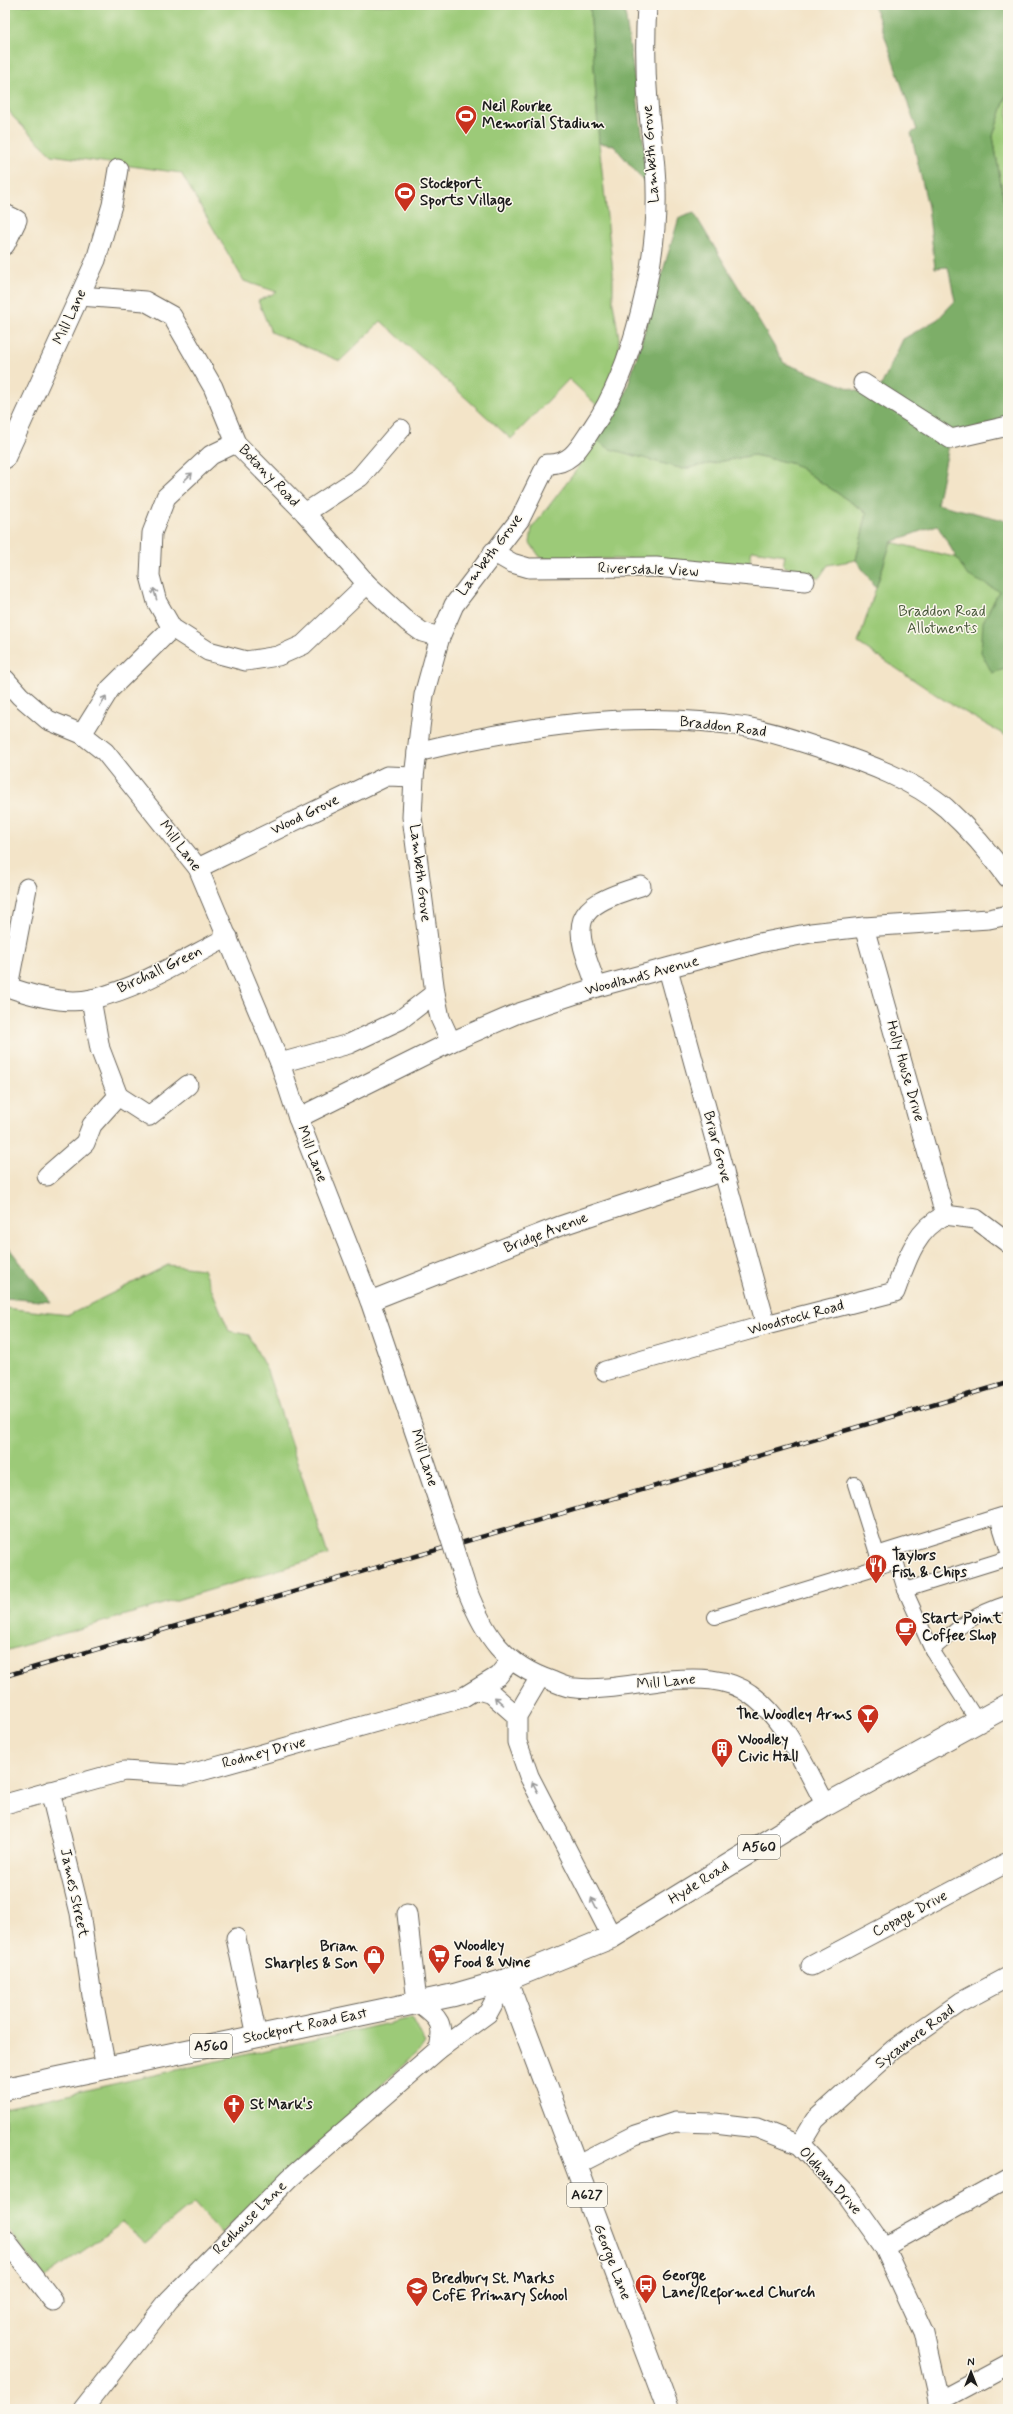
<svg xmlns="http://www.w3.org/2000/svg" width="1013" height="2414" font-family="Mynerve,sans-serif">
  <rect width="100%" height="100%" fill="#fbf7ec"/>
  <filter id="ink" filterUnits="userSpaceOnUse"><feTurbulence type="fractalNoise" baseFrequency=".025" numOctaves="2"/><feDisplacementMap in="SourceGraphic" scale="8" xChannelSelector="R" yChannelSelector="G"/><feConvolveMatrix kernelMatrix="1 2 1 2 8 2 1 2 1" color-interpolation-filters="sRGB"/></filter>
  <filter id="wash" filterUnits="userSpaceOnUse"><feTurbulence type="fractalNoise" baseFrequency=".012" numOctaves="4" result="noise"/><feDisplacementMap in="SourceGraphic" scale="16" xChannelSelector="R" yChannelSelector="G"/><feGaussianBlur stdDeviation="0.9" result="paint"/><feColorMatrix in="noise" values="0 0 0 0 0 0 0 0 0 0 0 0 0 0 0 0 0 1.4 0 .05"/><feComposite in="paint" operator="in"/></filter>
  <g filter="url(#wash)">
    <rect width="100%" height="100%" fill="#f3e4c8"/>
    <g fill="#9cca78" stroke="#5c734a">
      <path d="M5,5H590L599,143L613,272V302L619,338V355L601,409L569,379L511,439L381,321L340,361L271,332L258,301L277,292L244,281L181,173L52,155L13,117L5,104Z"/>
      <path d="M1008,79V225L993,136L1007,93Z"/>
      <path d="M595,439L683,469L754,455L794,464L867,513L856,560L828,565L819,578L783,566L785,555L752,550L749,566C682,560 616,558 548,559L540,557L530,543L532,528L575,472Z"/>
      <path d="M891,542L1008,570V737L944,700L858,643Z"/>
      <path d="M168,1265L203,1269L229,1331L249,1335L267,1371L328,1555L5,1651V1308L69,1315Z"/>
      <path d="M412,2018L426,2044L221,2233L194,2202L145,2243L122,2223L45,2278L5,2225V2108Z"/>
    </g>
    <g fill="#7dae68" stroke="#4c6542">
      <path d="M590,5H624L650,188L613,145L599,143Z"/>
      <path d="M874,5H1006L1008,11L1007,93L993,136L1008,228V421L952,433L880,388L903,339L938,319L955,301L948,267L935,268L928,207L911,133L917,130Z"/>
      <path d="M694,213L784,363L875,398L949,445L937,504L1008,521V668L992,673L981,652L983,622L999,591L967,575L937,525L891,542L876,588L856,560L867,513L794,464L754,455L683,469L610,449L595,439L626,392L679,218Z"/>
      <path d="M5,1243L51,1302L5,1298Z"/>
    </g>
  </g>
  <g filter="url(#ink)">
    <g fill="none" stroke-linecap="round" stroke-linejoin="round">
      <g stroke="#676258" stroke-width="16">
        <g id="pedestrian">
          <path d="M997,1517L1008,1552"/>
          <path d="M877,1554L1008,1513"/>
          <path d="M881,1566L896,1561L905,1590L932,1650L978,1722"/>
          <path d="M905,1590L1008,1558"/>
          <path d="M715,1617L881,1566L855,1484"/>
          <path d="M932,1650C959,1627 973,1614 1008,1603"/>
        </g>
      </g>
      <g stroke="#676258" stroke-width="21">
        <g id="minor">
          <path d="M5,214L17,220L5,245"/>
          <path d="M80,296L145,301L172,316L213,387L236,443L305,513L367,584L408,622L422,632L440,637"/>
          <path d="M863,383L951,439L1008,426"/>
          <path d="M236,443L211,455L166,497L152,533L150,576L157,602L172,628L208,651L246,661L278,656L303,645L367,584"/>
          <path d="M5,459L96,260L112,205L118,169"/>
          <path d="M305,513L360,477L401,429"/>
          <path d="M493,552L512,563L529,568L656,567L805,581"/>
          <path d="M5,679L20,696L48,720L82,734L105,752L198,868L280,1063L298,1118L370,1301L442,1512"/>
          <path d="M82,734L110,689L172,628"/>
          <path d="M417,752C524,726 636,709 747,727C774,732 801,742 827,750C866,763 915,781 946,808C969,829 990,853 1008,878"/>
          <path d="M198,868L387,776L414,777"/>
          <path d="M864,927L945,1215"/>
          <path d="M668,969L766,1325"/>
          <path d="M5,986C30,995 66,1005 92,999C140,988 185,959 228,937"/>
          <path d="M8,987L27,888"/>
          <path d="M597,987C572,921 569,908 641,886"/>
          <path d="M451,1042L440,1018L435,993L412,817L414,777L424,695L440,637L454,605L520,519L547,464C572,465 580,446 593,427C633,369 658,260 656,190C656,160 650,131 648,102C645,69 645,38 647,5"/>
          <path d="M280,1063L349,1044L400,1020L435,993"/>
          <path d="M118,1096L149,1116L188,1085"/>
          <path d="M298,1118L451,1042L516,1014L597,987L759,943L811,933L864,927L989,919L1008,915"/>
          <path d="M47,1176L85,1143L92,1125L118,1096L100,1049L91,999"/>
          <path d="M945,1215L976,1219L1008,1243"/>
          <path d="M370,1301L560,1226L724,1171"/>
          <path d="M605,1371L766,1325L895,1292C906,1262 914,1231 945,1215"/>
          <path d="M467,1590C485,1636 504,1665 552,1681C559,1684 567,1688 575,1688C606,1691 637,1683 668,1680C696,1678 727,1677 750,1694C785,1718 806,1769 826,1805"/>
          <path d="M540,1677L517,1716V1742L529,1776L612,1937"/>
          <path d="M478,1690L492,1694L517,1716"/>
          <path d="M50,1791L80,1913L92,1996"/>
          <path d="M5,1804L124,1771L187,1775L462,1698L498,1676L510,1661"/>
          <path d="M407,1914L417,2002C438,2018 445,2021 439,2049"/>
          <path d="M236,1938L257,2036"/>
          <path d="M811,1966L1008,1862"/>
          <path d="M93,2000L106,2068"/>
          <path d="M800,2145L815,2120L894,2049L961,2002L1008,1977"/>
          <path d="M576,2165L635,2135L675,2122L715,2123L757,2128L800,2145L847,2195L884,2247L924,2333L941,2409"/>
          <path d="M5,2239L53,2301"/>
          <path d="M884,2247L1008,2178"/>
          <path d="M939,2401L1008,2364"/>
          <path d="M83,2409L169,2300L290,2178L439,2049L488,2013L506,1980"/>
        </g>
      </g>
      <g stroke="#676258" stroke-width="24">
        <g id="primary">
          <path d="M506,1980L668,2409"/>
          <path d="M5,2089L454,1995L506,1980L612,1937L826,1805L1008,1705"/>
        </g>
      </g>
      <use href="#pedestrian" stroke="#fff" stroke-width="14"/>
      <use href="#minor" stroke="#fff" stroke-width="19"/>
      <use href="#primary" stroke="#fff" stroke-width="22"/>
      <g stroke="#1c1c1c" stroke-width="4.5">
        <path id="rail" d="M5,1676L1008,1383"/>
      </g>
      <use href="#rail" stroke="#fbf7ec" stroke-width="3" stroke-dasharray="9" stroke-linecap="butt"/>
      <g stroke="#676258" stroke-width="21" stroke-linecap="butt">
        <path id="minor-bridge" d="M442,1512L467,1590"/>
      </g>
      <use href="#minor-bridge" stroke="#fff" stroke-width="19"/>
    </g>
    <defs><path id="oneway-shaft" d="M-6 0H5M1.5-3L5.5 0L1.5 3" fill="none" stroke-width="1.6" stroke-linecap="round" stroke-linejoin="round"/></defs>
    <g stroke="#999">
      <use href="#oneway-shaft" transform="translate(188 477) rotate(-44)"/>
      <use href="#oneway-shaft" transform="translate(155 594) rotate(-106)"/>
      <use href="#oneway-shaft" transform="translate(103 701) rotate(-58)"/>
      <use href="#oneway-shaft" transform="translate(499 1701) rotate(-139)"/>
      <use href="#oneway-shaft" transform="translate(535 1787) rotate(-117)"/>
      <use href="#oneway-shaft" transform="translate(594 1903) rotate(-117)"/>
    </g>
  </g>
  <defs>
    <g id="stadium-pin" transform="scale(1.15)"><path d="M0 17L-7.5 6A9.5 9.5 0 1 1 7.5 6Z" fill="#c8321e" stroke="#fbf7ec"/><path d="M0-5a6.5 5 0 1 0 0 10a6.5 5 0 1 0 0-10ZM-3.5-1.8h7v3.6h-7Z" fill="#fff"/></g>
    <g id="restaurant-pin" transform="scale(1.15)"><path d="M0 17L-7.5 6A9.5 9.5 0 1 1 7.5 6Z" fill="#c8321e" stroke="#fbf7ec"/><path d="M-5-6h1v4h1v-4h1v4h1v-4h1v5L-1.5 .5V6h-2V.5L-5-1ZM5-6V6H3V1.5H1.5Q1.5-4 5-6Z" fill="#fff"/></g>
    <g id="cafe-pin" transform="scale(1.15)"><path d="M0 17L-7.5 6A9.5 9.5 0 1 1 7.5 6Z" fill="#c8321e" stroke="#fbf7ec"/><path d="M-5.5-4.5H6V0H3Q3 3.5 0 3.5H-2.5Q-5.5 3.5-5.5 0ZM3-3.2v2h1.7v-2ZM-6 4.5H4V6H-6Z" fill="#fff"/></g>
    <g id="bar-pin" transform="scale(1.15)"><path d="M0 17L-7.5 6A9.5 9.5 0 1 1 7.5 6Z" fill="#c8321e" stroke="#fbf7ec"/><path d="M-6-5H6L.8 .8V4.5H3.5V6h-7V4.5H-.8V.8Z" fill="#fff"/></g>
    <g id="building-pin" transform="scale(1.15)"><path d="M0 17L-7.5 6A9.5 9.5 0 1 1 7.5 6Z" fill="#c8321e" stroke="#fbf7ec"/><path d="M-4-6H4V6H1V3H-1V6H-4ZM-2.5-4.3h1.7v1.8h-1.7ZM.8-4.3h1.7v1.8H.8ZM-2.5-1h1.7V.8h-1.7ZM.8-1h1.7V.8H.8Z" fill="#fff"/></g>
    <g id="supermarket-pin" transform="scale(1.15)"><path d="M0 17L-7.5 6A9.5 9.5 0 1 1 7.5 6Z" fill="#c8321e" stroke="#fbf7ec"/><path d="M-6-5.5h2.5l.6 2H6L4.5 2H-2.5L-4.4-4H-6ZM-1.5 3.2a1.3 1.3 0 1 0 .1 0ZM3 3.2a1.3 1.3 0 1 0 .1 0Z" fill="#fff"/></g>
    <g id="shop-pin" transform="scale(1.15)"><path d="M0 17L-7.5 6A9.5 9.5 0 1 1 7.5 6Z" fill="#c8321e" stroke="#fbf7ec"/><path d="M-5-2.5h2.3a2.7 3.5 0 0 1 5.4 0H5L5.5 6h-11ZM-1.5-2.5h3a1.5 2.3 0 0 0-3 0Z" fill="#fff"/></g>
    <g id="church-pin" transform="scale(1.15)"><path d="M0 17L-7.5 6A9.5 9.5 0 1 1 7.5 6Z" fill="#c8321e" stroke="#fbf7ec"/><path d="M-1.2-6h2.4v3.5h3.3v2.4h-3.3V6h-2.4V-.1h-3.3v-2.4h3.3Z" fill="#fff"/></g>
    <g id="bus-pin" transform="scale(1.15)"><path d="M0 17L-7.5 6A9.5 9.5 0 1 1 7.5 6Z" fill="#c8321e" stroke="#fbf7ec"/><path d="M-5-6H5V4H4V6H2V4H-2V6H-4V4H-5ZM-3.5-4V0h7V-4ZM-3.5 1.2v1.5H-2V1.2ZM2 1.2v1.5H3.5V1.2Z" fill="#fff"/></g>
    <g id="school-pin" transform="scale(1.15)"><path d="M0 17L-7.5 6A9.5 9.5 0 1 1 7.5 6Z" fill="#c8321e" stroke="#fbf7ec"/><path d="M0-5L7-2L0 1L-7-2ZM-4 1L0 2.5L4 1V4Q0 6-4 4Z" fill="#fff"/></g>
  </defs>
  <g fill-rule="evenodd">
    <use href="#stadium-pin" x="466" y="116"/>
    <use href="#stadium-pin" x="405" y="193"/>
    <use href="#restaurant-pin" x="876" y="1565"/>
    <use href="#cafe-pin" x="906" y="1628"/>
    <use href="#bar-pin" x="868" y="1715"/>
    <use href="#building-pin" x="722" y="1749"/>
    <use href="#supermarket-pin" x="439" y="1955"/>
    <use href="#shop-pin" x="374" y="1956"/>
    <use href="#church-pin" x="234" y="2105"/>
    <use href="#bus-pin" x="646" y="2285"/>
    <use href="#school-pin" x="417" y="2288"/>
  </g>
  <g text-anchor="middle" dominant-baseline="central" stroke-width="3" stroke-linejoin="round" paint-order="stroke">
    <g fill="#fbf7ec" stroke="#5f5e5a" stroke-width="1">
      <rect x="738" y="1835" width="42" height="24" rx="3"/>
      <rect x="190" y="2034" width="42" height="24" rx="3"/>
      <rect x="567" y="2183" width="40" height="24" rx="3"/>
    </g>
    <g font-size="14" font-weight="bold" fill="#1c1c1c">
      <text x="759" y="1847">A560</text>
      <text x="211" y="2046">A560</text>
      <text x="587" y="2195">A627</text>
    </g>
    <g font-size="15" font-weight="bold" fill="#1c1c1c" stroke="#fbf7ec" text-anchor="start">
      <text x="482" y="107">Neil Rourke<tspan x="482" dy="17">Memorial Stadium</tspan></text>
      <text x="420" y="184">Stockport<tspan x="420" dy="17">Sports Village</tspan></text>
      <text x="892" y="1556">Taylors<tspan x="892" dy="17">Fish &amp; Chips</tspan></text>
      <text x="922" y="1619">Start Point<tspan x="922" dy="17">Coffee Shop</tspan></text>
      <text x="852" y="1715" text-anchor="end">The Woodley Arms</text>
      <text x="738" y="1740">Woodley<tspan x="738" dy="17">Civic Hall</tspan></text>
      <text x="454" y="1946">Woodley<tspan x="454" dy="17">Food &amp; Wine</tspan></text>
      <text x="358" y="1947" text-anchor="end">Brian<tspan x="358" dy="17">Sharples &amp; Son</tspan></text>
      <text x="250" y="2105">St Mark's</text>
      <text x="662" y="2276">George<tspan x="662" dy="17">Lane/Reformed Church</tspan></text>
      <text x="432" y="2279">Bredbury St. Marks<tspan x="432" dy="17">CofE Primary School</tspan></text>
    </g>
    <g font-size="15" fill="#1c1c1c" stroke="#fbf7ec">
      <text transform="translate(651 154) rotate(-94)">Lambeth Grove</text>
      <text transform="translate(70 317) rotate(-65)">Mill Lane</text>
      <text transform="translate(269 476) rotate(46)">Botany Road</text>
      <text transform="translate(490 555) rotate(-53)">Lambeth Grove</text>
      <text transform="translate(648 570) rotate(2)">Riversdale View</text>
      <text transform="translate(723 727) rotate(7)">Braddon Road</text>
      <text transform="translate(305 815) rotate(-26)">Wood Grove</text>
      <text transform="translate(180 846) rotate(53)">Mill Lane</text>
      <text transform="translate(420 873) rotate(83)">Lambeth Grove</text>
      <text transform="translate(160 970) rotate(-25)">Birchall Green</text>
      <text transform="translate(642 976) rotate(-15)">Woodlands Avenue</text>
      <text transform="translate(905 1071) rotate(74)">Holly House Drive</text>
      <text transform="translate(717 1147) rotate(75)">Briar Grove</text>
      <text transform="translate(312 1154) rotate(69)">Mill Lane</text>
      <text transform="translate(546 1233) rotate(-21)">Bridge Avenue</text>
      <text transform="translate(796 1318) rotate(-15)">Woodstock Road</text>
      <text transform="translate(424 1458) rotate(72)">Mill Lane</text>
      <text transform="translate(666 1682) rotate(-5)">Mill Lane</text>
      <text transform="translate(264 1753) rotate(-15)">Rodney Drive</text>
      <text transform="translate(699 1883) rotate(-32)">Hyde Road</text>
      <text transform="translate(74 1893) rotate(78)">James Street</text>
      <text transform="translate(910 1914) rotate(-28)">Copage Drive</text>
      <text transform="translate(305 2026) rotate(-12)">Stockport Road East</text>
      <text transform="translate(915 2037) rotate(-37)">Sycamore Road</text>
      <text transform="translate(830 2181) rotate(48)">Oldham Drive</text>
      <text transform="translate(250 2218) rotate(-45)">Redhouse Lane</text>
      <text transform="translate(612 2262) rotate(69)">George Lane</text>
    </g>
    <g font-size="15" fill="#49593c" stroke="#fbf7ec">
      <text x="942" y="612">Braddon Road<tspan x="942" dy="17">Allotments</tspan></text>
    </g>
  </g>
  <rect width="1013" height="2414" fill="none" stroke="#fbf7ec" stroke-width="20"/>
  <g transform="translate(971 2372)" stroke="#fbf7ec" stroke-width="3" paint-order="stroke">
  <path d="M0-3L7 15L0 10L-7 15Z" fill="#1c1c1c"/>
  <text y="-6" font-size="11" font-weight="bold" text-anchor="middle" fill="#1c1c1c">N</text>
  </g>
</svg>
